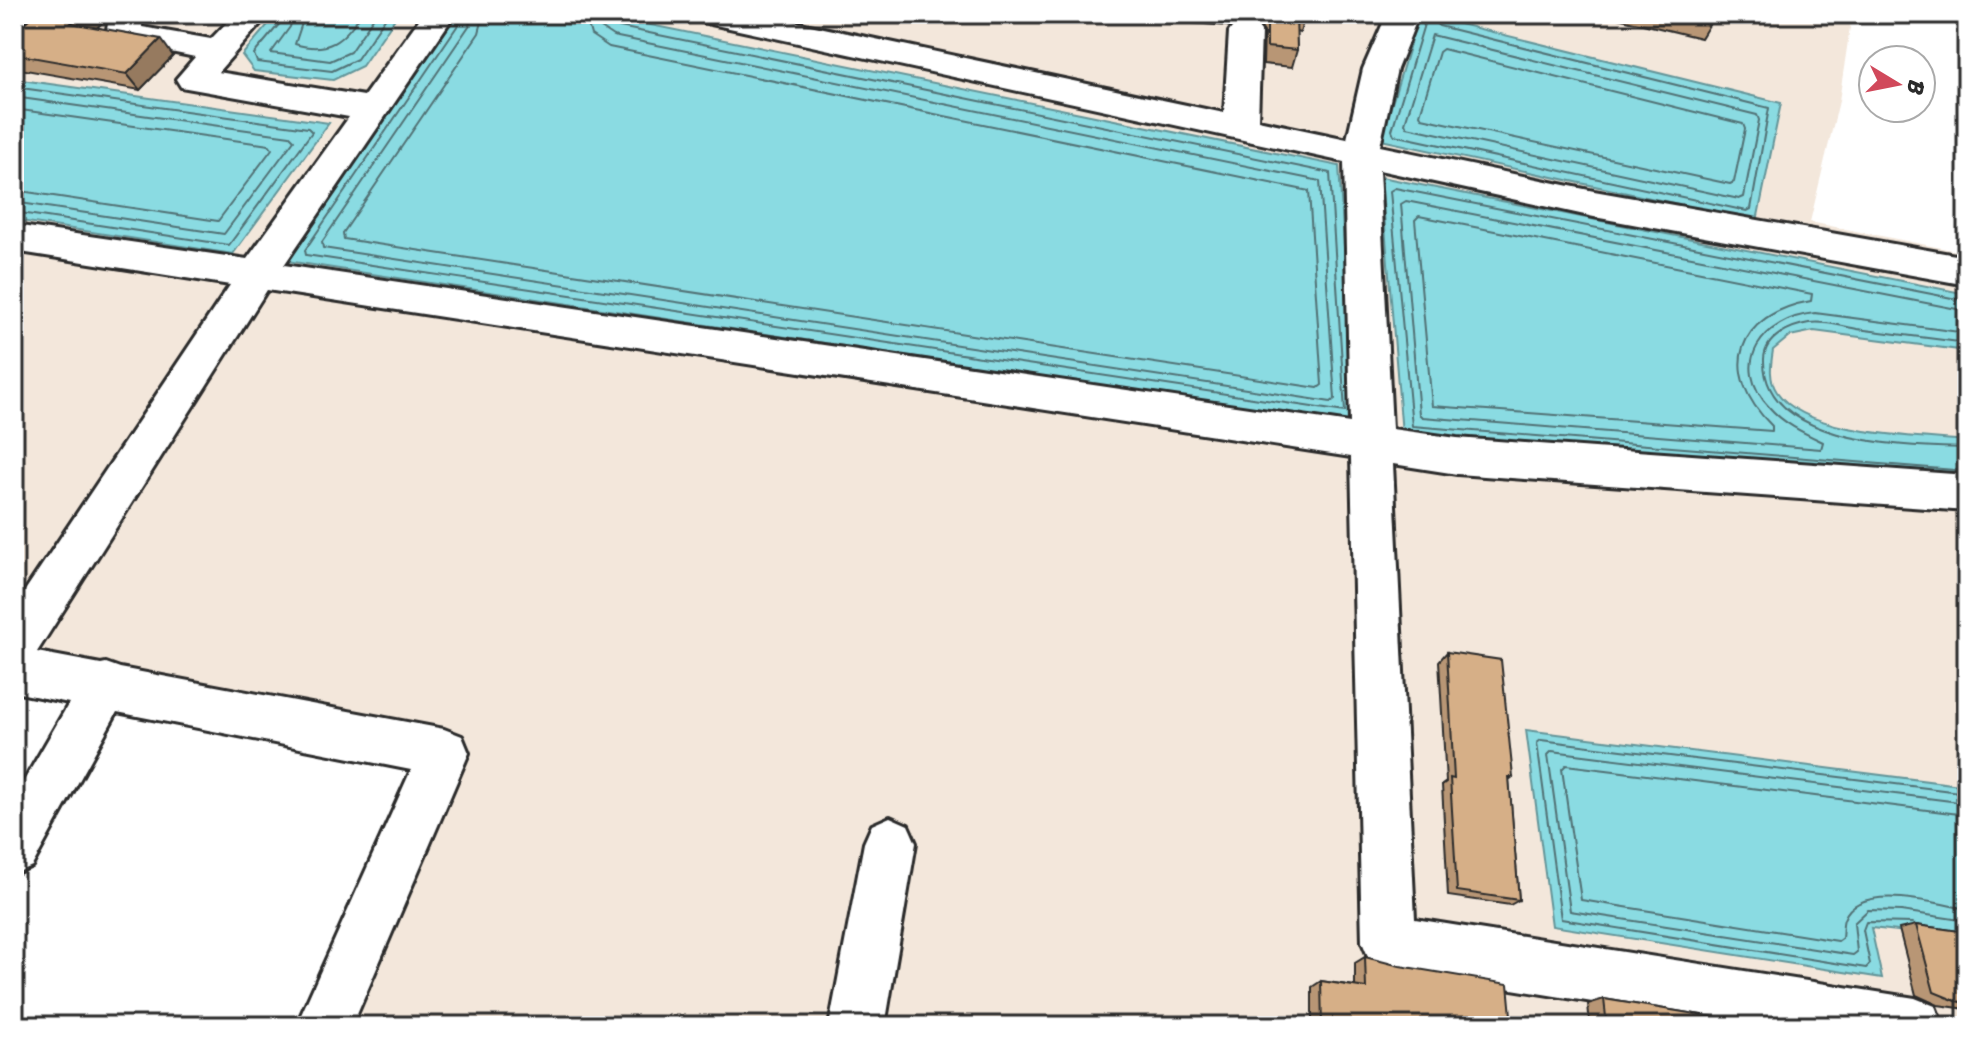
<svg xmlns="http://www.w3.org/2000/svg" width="1981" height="1040" font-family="Sriracha,sans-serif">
  <rect width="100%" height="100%" fill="#fff"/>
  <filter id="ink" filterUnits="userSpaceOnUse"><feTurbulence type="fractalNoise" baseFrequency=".0125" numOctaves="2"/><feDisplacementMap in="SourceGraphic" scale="16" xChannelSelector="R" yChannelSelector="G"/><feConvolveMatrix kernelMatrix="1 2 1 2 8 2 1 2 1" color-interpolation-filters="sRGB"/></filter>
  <g filter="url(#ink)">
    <path fill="#f3e7db" d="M14,14H1852L1839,101L1810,222L1967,253V1026H341L469,743L14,650Z"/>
    <g fill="#8adbe2" stroke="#649599" stroke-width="2">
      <path d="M277,14H398L362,66L333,80L254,71L242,55Z"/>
      <path d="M456,14H597L1339,166L1355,424L287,261Z"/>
      <path d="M1419,14L1781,103L1757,221L1381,140Z"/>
      <path d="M14,79L329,123L233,254L14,220Z"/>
      <path d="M1381,177L1967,294V351L1814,331L1790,336L1773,350C1771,363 1768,379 1777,392C1807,436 1918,436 1967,441V479L1402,434Z"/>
      <path d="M1526,730L1967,786V939L1871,928L1882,978L1552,926Z"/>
    </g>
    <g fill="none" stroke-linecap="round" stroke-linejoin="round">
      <g stroke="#517174" stroke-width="2">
        <path d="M283,14L281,22L254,54L257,62L332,71L357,59L388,14"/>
        <path d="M293,14L290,27L271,53L330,61L350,52L376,14"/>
        <path d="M305,14L295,44C328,54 343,41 361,14"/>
        <path d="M462,14L460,22L305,250L306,255L1345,412L1330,173L615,26L609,22L607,14"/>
        <path d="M472,14L469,26L322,242L323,248L1331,402L1335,399L1320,181L613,36L601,28L597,14"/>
        <path d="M484,14L479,33L343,233L344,239L1318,388L1322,385L1309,191L609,47L591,35L585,14"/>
        <path d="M1429,18L1439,26L1769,108L1751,209L1747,211L1394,135L1392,130L1425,21Z"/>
        <path d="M1432,35L1757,115L1759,120L1744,197L1739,199L1407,127L1405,123Z"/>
        <path d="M1443,49L1743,124L1745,129L1734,182L1730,184L1422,118L1420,114L1439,52Z"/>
        <path d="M14,87L308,128L312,132L229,245L14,212"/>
        <path d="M14,97L290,136L294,140L224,234L14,202"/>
        <path d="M14,109L269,145L272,149L218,221L14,190"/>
        <path d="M1419,216L1812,294L1811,301C1736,314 1717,372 1772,426V431L1432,406L1415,220Z"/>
        <path d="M1967,301L1395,188L1390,191L1412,426L1967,471"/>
        <path d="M1967,311L1406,201L1401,204L1419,414L1422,417L1821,449L1823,442C1804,433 1784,424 1770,408C1728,364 1763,318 1815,313L1967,333"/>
        <path d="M1967,343C1930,338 1894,334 1857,329C1841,326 1825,321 1809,323C1790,326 1765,337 1764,359C1762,445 1906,446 1967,448"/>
        <path d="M1967,803L1552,751L1548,755L1570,911L1853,955L1857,952L1854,923L1868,910L1901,911L1967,921"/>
        <path d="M1967,815L1566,765L1562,769L1581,900L1838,941L1842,938C1843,932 1842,925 1844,919C1858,881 1938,904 1967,909"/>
        <path d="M1913,923L1866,922L1863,930L1870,964L1866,968L1561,919L1537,743L1541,740L1967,793"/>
      </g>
      <g stroke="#2b2b2b" stroke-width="6">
        <g id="minor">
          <path d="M110,14H142V27L211,39L235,14H269L218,72L364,96L423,14H455L284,265L1350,423L1344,162L711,24L700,21L695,14H758L1224,113L1229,32L1234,25L1245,22L1256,25L1261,32L1258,120L1347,139L1363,69L1387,14H1419L1397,69L1380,146L1594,191L1967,257V285L1594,217L1379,170L1392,429L1457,438L1967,475V511L1457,474L1393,464L1415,919L1915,998L1935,1006L1943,1026H1741L1389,969L1370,961L1362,942L1351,457L267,290L37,652L101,664L106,663L120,668L444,729L462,736L469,753L352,1026H296L411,770L117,712L32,866L14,874V798L69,703L14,692V607L230,285L14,251V225L247,259L349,117L181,87L176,79L195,57L122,42L107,29Z"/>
          <path d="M890,817L908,825L916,843L885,1026H829L864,843L872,825Z"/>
        </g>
      </g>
      <use href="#minor" fill="#fff" fill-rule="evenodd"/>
    </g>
    <g fill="#b89674" stroke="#2b2b2b" stroke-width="2">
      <path d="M34,14H107L106,19L97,27L173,56L140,90L14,68V33Z"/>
      <path d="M1169,14H1305L1300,33L1296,32L1297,50L1292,67L1263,64L1264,32L1257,22L1244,19L1229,26L1168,21Z"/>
      <path d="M1601,14H1711L1709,25L1701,38Z"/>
      <path d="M1447,652L1513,777L1509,780L1519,900L1510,905L1448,896L1442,785L1446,782L1439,661Z"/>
      <path d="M1916,925L1967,932V1009L1938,1005L1916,995L1899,929Z"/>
      <path d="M1365,957L1512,1026H1312V987L1321,981L1355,986V963Z"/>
      <path d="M1604,999L1762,1025L1800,1026H1590L1588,1004Z"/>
    </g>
    <g fill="#967a5e" stroke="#2b2b2b" stroke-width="2">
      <path d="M80,14H107L106,19L84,40L71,23Z"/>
      <path d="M1232,14H1245L1244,19L1229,26Z"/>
      <path d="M161,39L173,56L140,90L127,74Z"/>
    </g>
    <g fill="#d6af87" stroke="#2b2b2b" stroke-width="2">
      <path d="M34,14H80L71,23L161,39L127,74L14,54V33Z"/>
      <path d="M1267,14H1305V16L1296,15L1297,50L1267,47Z"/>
      <path d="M1662,14H1711L1709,25Z"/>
      <path d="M1447,652L1501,660L1513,777H1509L1519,900L1457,891L1450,778L1454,779Z"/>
      <path d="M1916,925L1967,932V1003L1956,1001L1934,992Z"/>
      <path d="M1365,957L1400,966L1508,984L1512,1026H1322L1321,981L1366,988Z"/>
      <path d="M1604,999L1762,1025H1793L1800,1026H1607Z"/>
    </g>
  </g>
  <rect width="1981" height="1040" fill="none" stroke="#fff" stroke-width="48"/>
  <rect x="24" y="24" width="1933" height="992" fill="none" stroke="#2b2b2b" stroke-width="3" filter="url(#ink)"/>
  <g transform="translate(1897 84) rotate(100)"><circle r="38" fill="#ffffff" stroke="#aaaaaa" stroke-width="2"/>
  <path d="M0-6L14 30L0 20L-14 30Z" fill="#d1495b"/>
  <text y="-12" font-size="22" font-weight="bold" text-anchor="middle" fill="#2b2b2b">B</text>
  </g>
</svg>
